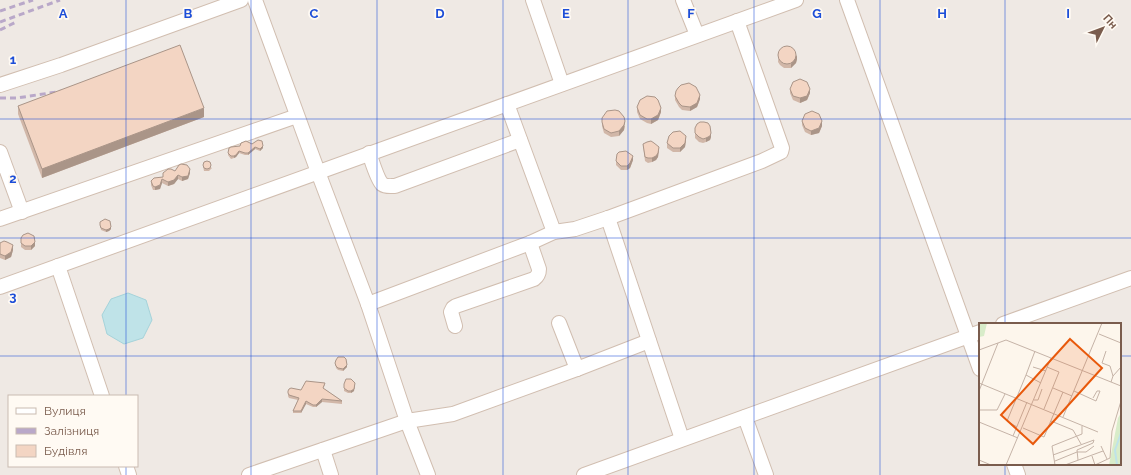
<svg xmlns="http://www.w3.org/2000/svg" width="1131" height="475" font-family="Raleway,sans-serif">
  <rect width="100%" height="100%" fill="#fdf6ec"/>
  <path fill="#efe9e4" fill-rule="evenodd" d="M0,0H1131V475H0ZM980,324H1120V464H980ZM9,396H137V466H9Z"/>
  <path fill="#bfe3e8" stroke="#a5d3da" d="M128,293L146,300L152,320L143,338L124,344L107,334L102,315L111,299Z"/>
  <g fill="none" stroke-linecap="round" stroke-linejoin="round">
    <g stroke="#d1beb0" stroke-width="16">
      <g id="minor">
        <path d="M255,0L318,172L368,304L407,421L428,475"/>
        <path d="M533,0L562,84"/>
        <path d="M683,0L697,35"/>
        <path d="M847,0L980,369"/>
        <path d="M0,85L61,65L241,0"/>
        <path d="M507,104L554,232"/>
        <path d="M0,152L22,212"/>
        <path d="M369,153C372,161 377,179 382,184C386,187 390,186 395,186L520,140"/>
        <path d="M608,218L682,439"/>
        <path d="M0,219L297,116"/>
        <path d="M58,266L102,396"/>
        <path d="M0,287L796,0"/>
        <path d="M368,304L530,243L554,232L575,229L608,218L762,161L781,152L782,148L737,21"/>
        <path d="M559,323L577,369"/>
        <path d="M1003,324L1131,278"/>
        <path d="M455,326L451,312L453,308L456,306L534,279C538,276 539,274 539,269L530,243"/>
        <path d="M745,417L766,475"/>
        <path d="M323,450L331,475"/>
        <path d="M1014,464L1018,475"/>
        <path d="M126,466L129,475"/>
        <path d="M249,475L407,421L453,414L577,369L649,341"/>
        <path d="M584,475L980,332"/>
      </g>
    </g>
    <use href="#minor" stroke="#fff" stroke-width="14"/>
    <g stroke="#b9a8c9" stroke-width="3" stroke-dasharray="6 4" stroke-linecap="butt">
      <path d="M0,11L33,0"/>
      <path d="M0,22L60,0"/>
      <path d="M0,30L16,22"/>
      <path d="M0,98H17L63,91"/>
    </g>
  </g>
  <g fill="#d1b7a8">
    <path d="M779,51L797,59L796,63L791,68H784L780,65L778,62Z"/>
    <path d="M790,89L810,93L807,100L800,103L793,100L790,93Z"/>
    <path d="M675,96L700,99L697,107L690,111L682,110L679,107L675,100Z"/>
    <path d="M18,106L204,117L42,178L18,114Z"/>
    <path d="M637,107L661,112L658,120L651,124L647,123L640,119L637,112Z"/>
    <path d="M802,121L822,126L819,133L811,135L805,132L802,125Z"/>
    <path d="M602,122L625,126L624,130L619,136L611,137L604,133L602,126Z"/>
    <path d="M695,133L711,137L710,140L706,142L703,143L699,142L695,138Z"/>
    <path d="M686,140L685,147L680,152H673L667,148V143Z"/>
    <path d="M252,144L263,148L260,151L255,149L248,155H245L239,153L236,157L234,158L231,159L228,155V153L240,146Z"/>
    <path d="M643,144L659,151L658,157L656,160L652,162L648,163L645,161Z"/>
    <path d="M633,160L630,168L627,170H621L616,165V161Z"/>
    <path d="M203,164L212,168L209,171H204L203,166Z"/>
    <path d="M190,173L188,179L182,181L178,179L174,184L168,186L162,183L160,189L155,190H153L151,185V181L163,177Z"/>
    <path d="M100,225L111,229L109,231L106,232L101,230Z"/>
    <path d="M21,238L35,246L31,250H25L21,247Z"/>
    <path d="M0,243L13,250L11,257L5,260L0,258Z"/>
    <path d="M335,363L347,367L343,371L338,370L336,368Z"/>
    <path d="M344,384L355,386L354,391L351,393H348L344,391Z"/>
    <path d="M325,385L323,388L342,401V404L322,402L316,407H313L306,404L301,413H293V411L298,400L289,398L288,396V391L301,390Z"/>
  </g>
  <g fill="#aa9588">
    <path d="M797,55V59L796,63L791,68V64Z"/>
    <path d="M810,89V93L807,100L800,103V98Z"/>
    <path d="M700,95V99L697,107L690,111V107Z"/>
    <path d="M204,108V117L42,178V169Z"/>
    <path d="M661,108V112L658,120L651,124V119Z"/>
    <path d="M625,121L624,130L619,136V131Z"/>
    <path d="M822,121V126L819,133L811,135V131Z"/>
    <path d="M711,133V137L710,140L706,142V138Z"/>
    <path d="M686,136V140L685,147L680,152V148Z"/>
    <path d="M263,146V148L260,151V149Z"/>
    <path d="M255,147V149L248,155V153Z"/>
    <path d="M659,147L658,157L656,160L652,162V158Z"/>
    <path d="M239,151V153L236,157L234,158V156Z"/>
    <path d="M633,156V160L630,168L627,170V166Z"/>
    <path d="M190,169V173L188,179L182,181V177Z"/>
    <path d="M178,175V179L174,184L168,186V182Z"/>
    <path d="M162,179V183L160,189L155,190V187Z"/>
    <path d="M111,227V229L109,231L106,232V230Z"/>
    <path d="M35,242V246L31,250V246Z"/>
    <path d="M13,245V250L11,257L5,260V256Z"/>
    <path d="M347,365V367L343,371V369Z"/>
    <path d="M355,383L354,391L351,393V391Z"/>
    <path d="M322,399V402L316,407V405Z"/>
    <path d="M306,401V404L301,413V411Z"/>
  </g>
  <g fill="#f3d5c3" stroke="#aa9588">
    <path d="M180,45L204,108L42,169L18,106Z"/>
    <circle cx="787" cy="55" r="9"/>
    <path d="M800,79L807,82L810,89L807,96L800,98L793,96L790,89L793,82Z"/>
    <path d="M689,83L696,87L700,95L697,103L690,107L682,106L679,103L675,96L676,91L678,88L681,85Z"/>
    <path d="M647,96L655,97L658,100L661,108L658,115L651,119H647L640,115L637,107L640,100Z"/>
    <path d="M615,110L619,111L624,117L625,121L624,125L619,131L611,133L604,129L602,122V118L607,111Z"/>
    <path d="M812,111L819,114L822,121L819,128L811,131L805,128L802,121L805,114Z"/>
    <path d="M700,122H704L708,123L710,126L711,133L710,136L706,138L703,139L699,137L695,133V128L697,124Z"/>
    <path d="M680,131L686,136L685,143L680,148H673L667,143L669,136L673,132Z"/>
    <path d="M258,140L262,141L263,146L260,149L255,147L248,153H245L239,151L236,155L234,156H231L228,153L229,148L231,147L240,146L241,143L246,141L252,144Z"/>
    <path d="M651,141L654,143L659,147L658,153L656,156L652,158H648L645,157L643,144L647,142Z"/>
    <path d="M626,151L633,156L630,163L627,166H621L616,161L617,154L619,152Z"/>
    <circle cx="207" cy="165" r="4"/>
    <path d="M181,164L187,165L190,169L188,176L182,177L178,175L174,180L168,182L162,179L160,185L155,187L153,186L151,181L154,178L163,177V173L168,169H171L175,171L179,165Z"/>
    <path d="M105,219L110,221L111,227L109,229L106,230L101,228L100,225V222Z"/>
    <path d="M28,233L34,236L35,242L31,246H25L21,243V238L23,235Z"/>
    <path d="M4,241L7,242L13,245L11,252L5,256L0,254V243Z"/>
    <path d="M338,357H344L346,359L347,365L343,369L338,368L336,366L335,363L336,360Z"/>
    <path d="M346,379H351L355,383L354,389L351,391H348L344,388V384Z"/>
    <path d="M306,381L325,383L323,388L342,401L322,399L316,405H313L306,401L301,411H293L299,398L289,395L288,393V391L289,389L291,388L301,390Z"/>
  </g>
  <path fill="none" stroke="#1d4ed8" stroke-width="1" stroke-opacity="0.55" d="M126,0V396M251,0V475M377,0V475M503,0V475M628,0V475M754,0V475M880,0V475M1005,0V324M0,119H1131M0,238H1131M0,356H980M1120,356H1131M1005,464V475M126,466V475"/>
  <g transform="translate(979 323)">
    <rect width="142" height="142" fill="#fdf6ec"/>
    <path d="M0,0H8L5,13L0,14ZM142,90V142H130L139,95Z" fill="#d8ecc9"/>
    <path fill="none" stroke="#bfe3e8" stroke-width="2" d="M138,142L136,127L142,110"/>
    <path fill="none" stroke="#c5b3a7" stroke-width="1" d="M120,11L142,20M0,27L27,17L142,63M56,28L47,52L62,60M127,28L123,40L131,43L134,53L132,59M54,44L67,48M134,53L142,44M0,60L119,109M74,65L93,73M0,68L19,20M95,68L117,78L121,68H118L114,75M55,77H59L63,66M65,86L80,49L68,44M0,87H18L26,71M84,94L123,0M72,98L94,107L102,121M0,99L39,115M38,104L28,98L47,52M44,105L65,114L84,69M34,113L48,79M122,123L128,136M74,132L115,117L114,120L98,127L99,137M113,133L116,142L131,135L133,108L142,78M0,137L12,142M76,138L98,129H107L115,123M27,142L72,35M76,142L73,123L103,111V103M86,142L124,128"/>
    <path fill="#e8590c" fill-opacity="0.15" stroke="#e8590c" stroke-width="2" d="M91,16L123,45L54,121L22,92Z"/>
    <rect width="142" height="142" fill="none" stroke="#7a5c4d" stroke-width="2"/>
  </g>
  <g font-size="13" text-anchor="middle" font-weight="bold" fill="#1d4ed8" stroke="#fffaf3" stroke-width="3.5" stroke-linejoin="round" paint-order="stroke">
    <text x="63" y="18">A</text>
    <text x="188" y="18">B</text>
    <text x="314" y="18">C</text>
    <text x="440" y="18">D</text>
    <text x="566" y="18">E</text>
    <text x="691" y="18">F</text>
    <text x="817" y="18">G</text>
    <text x="942" y="18">H</text>
    <text x="1068" y="18">I</text>
    <text x="13" y="64">1</text>
    <text x="13" y="183">2</text>
    <text x="13" y="301">3</text>
  </g>
  <rect x="8" y="395" width="130" height="72" fill="#fffaf3" stroke="#cabbb1"/>
  <rect x="16" y="408" width="20" height="6" fill="#ffffff" stroke="#cabbb1"/>
  <text x="44" y="415" font-size="12" fill="#7a5c4d">Вулиця</text>
  <rect x="16" y="428" width="20" height="6" fill="#b9a8c9" stroke="#cabbb1"/>
  <text x="44" y="435" font-size="12" fill="#7a5c4d">Залізниця</text>
  <rect x="16" y="445" width="20" height="12" fill="#f3d5c3" stroke="#cabbb1"/>
  <text x="44" y="455" font-size="12" fill="#7a5c4d">Будівля</text>
  <g transform="translate(1103 28) rotate(48)" stroke="#fffaf3" stroke-width="3" paint-order="stroke">
  <path d="M0-3L7 15L0 10L-7 15Z" fill="#7a5c4d"/>
  <text y="-6" font-size="11" font-weight="bold" text-anchor="middle" fill="#7a5c4d">Пн</text>
  </g>
</svg>
